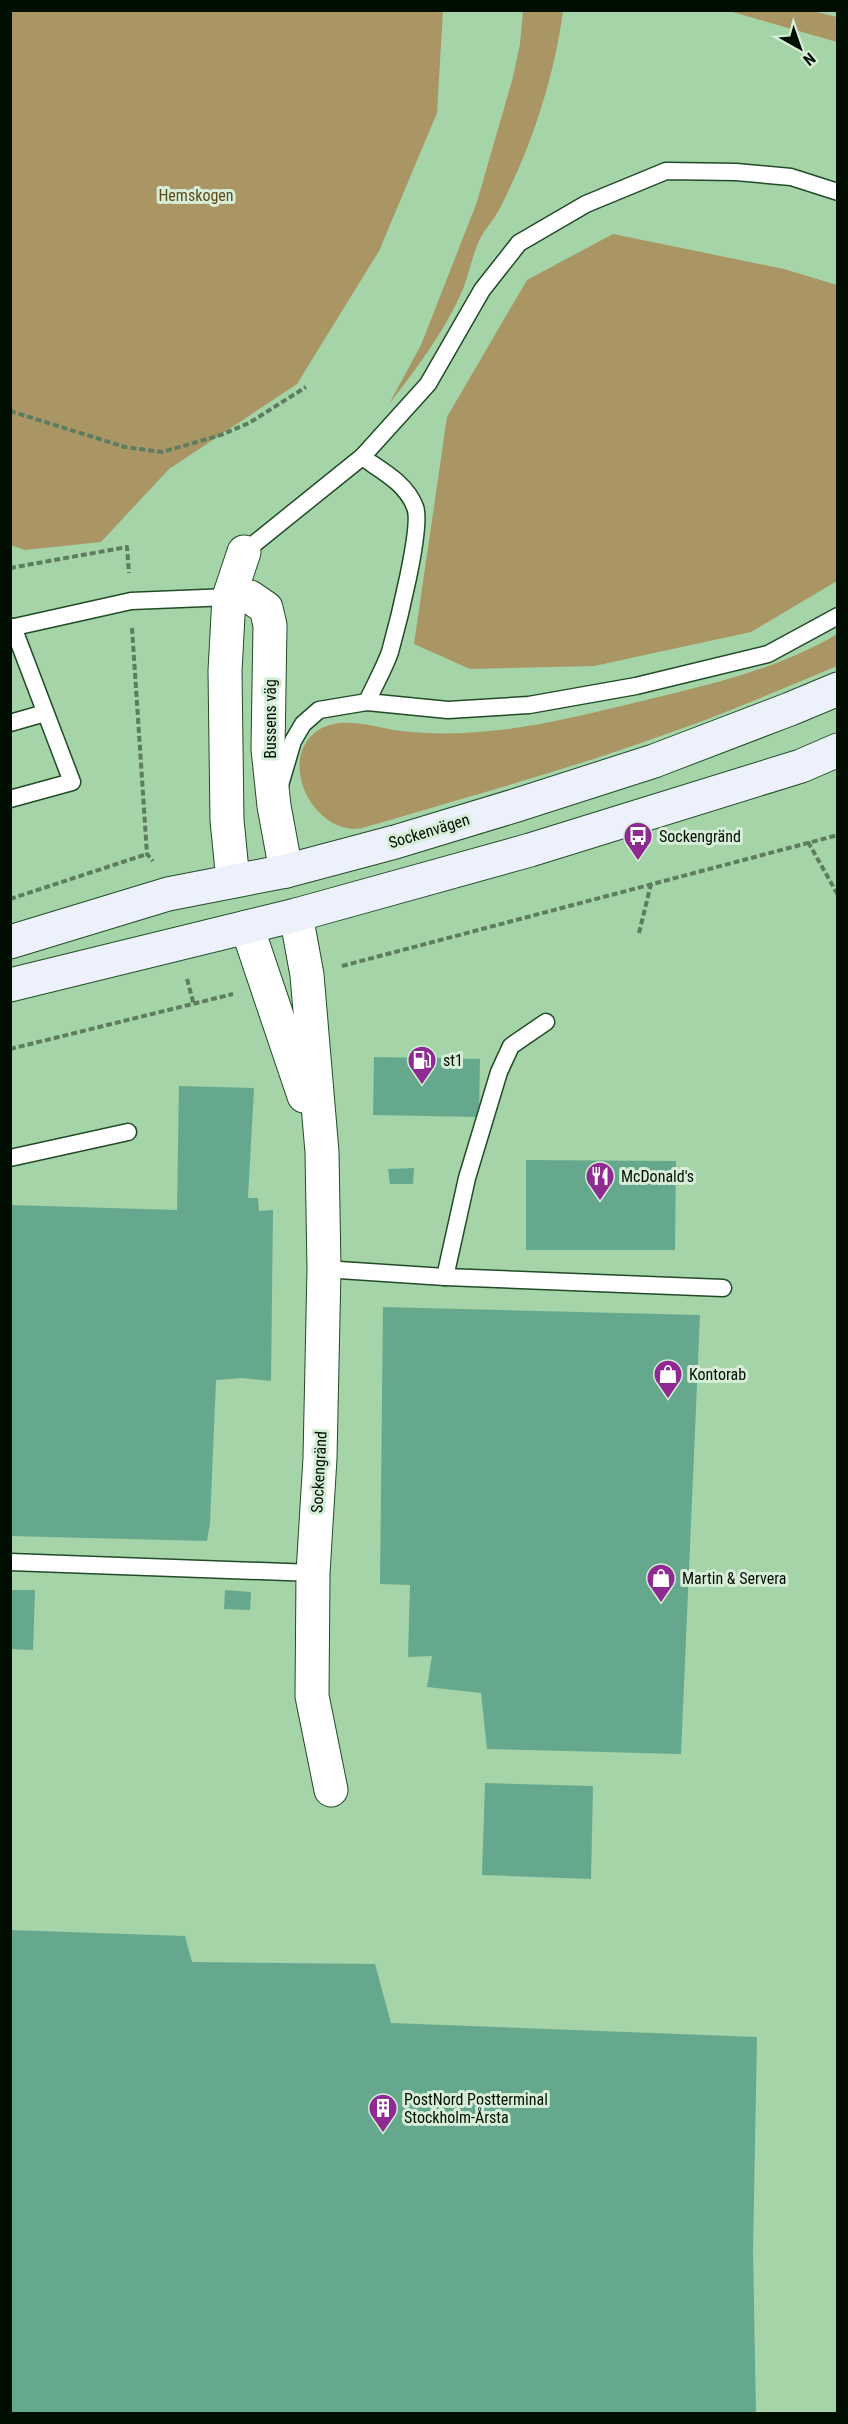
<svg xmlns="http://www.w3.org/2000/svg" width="848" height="2424" font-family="'Roboto Condensed',sans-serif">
  <rect width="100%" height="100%" fill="#a4d4a8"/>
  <g fill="#aa9564">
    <path d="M11,10L443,11L437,113L379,251L297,384L169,469L101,542L25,550L10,545Z"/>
    <path d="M523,11H563C554,79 531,148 499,210C493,221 484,230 479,241C472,256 469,274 463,289C445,331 417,368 389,404L421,345L477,202L513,77L520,44Z"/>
    <path d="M729,11H813L837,17V42Z"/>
    <path d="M613,234L784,269L837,285V581L751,632L594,666L470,669L414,644L447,417L527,280Z"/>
    <path d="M837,634V666C777,691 717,717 655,738C588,762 520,782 451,802C429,809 406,815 383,822C374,824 363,829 354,829C308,827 277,755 320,729C344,715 376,728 402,731C426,734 454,734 479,732C534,728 588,714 642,701C708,685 779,669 837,634Z"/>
  </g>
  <g fill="#66a88e">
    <path d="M374,1057L480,1059L479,1117L373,1115Z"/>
    <path d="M179,1086L254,1088L248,1198H258L259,1211L273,1210L271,1381L243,1378L216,1380L210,1523L207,1541L10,1536V1205L177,1210Z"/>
    <path d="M526,1160L676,1161L675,1250H526Z"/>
    <path d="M414,1168L413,1184H390L388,1169Z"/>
    <path d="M383,1307L700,1315L681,1754L487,1749L481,1693L427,1687L432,1656L408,1657L410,1585L380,1584Z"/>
    <path d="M10,1590H35L33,1650L10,1649Z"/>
    <path d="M225,1590L251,1592L250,1610L224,1609Z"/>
    <path d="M485,1783L593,1786L591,1879L482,1875Z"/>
    <path d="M10,1930L185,1936L192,1962L375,1964L391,2023L757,2037L753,2250L756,2414H10Z"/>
  </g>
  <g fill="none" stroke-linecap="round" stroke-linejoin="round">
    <g stroke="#214c27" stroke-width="19">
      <g id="lane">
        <path d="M362,457C382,471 406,483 415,507C423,526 397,627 390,652C384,669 374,686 367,702"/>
        <path d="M244,552L362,457L428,384L482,290L519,243L586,204L666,171L736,172L791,177L838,192"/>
        <path d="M10,628L131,601L229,597"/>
        <path d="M10,723L45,713"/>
        <path d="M280,785L293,741L303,724L319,710L367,702L448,710L529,705L636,686L768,654L838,616"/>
        <path d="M10,799L72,782L13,627"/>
        <path d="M10,1158L128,1132"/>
        <path d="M324,1269L445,1277L723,1288"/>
        <path d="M445,1277L467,1178L499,1072L511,1046L546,1022"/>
        <path d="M10,1562L313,1573"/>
      </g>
    </g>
    <g stroke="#214c27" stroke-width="35">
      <g id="street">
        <path d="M229,597H250L266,608L270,625L268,749L274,806L286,871"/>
        <path d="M233,881L227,820L225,671L229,597L244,552"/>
        <path d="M296,915L307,975L322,1152L324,1269L320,1458L313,1573L312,1696L331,1790"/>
        <path d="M247,927L304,1096"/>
      </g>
    </g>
    <g stroke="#214c27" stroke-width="35">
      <g id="secondary">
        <path d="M10,942L168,894L286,871L395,842L517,805L654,761L790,709L838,689"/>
        <path d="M10,985L296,915L530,850L801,766L838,750"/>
      </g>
    </g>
    <g stroke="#5c7d5f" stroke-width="4" stroke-dasharray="6 3" stroke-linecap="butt">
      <path d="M10,411L125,447L162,452L221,435L249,423L306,387"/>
      <path d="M10,568L127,547L129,573"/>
      <path d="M132,628L147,854L153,861"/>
      <path d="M808,842L838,895"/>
      <path d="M10,899L147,854"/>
      <path d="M639,933L651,884"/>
      <path d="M342,966L838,835"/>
      <path d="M187,979L194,1005"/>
      <path d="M10,1049L233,994"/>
    </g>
    <use href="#lane" stroke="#fff" stroke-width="16"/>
    <use href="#street" stroke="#fff" stroke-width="33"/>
    <use href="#secondary" stroke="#edf1fb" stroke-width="33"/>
  </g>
  <defs>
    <g id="bus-pin" transform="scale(1.5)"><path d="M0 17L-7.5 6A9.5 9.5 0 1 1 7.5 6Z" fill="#8e2a91" stroke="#d6eed7"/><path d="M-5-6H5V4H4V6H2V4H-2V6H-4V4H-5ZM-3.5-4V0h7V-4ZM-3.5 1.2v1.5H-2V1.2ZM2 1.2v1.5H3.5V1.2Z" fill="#fff"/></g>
    <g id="fuel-pin" transform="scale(1.5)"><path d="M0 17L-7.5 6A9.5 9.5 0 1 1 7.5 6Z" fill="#8e2a91" stroke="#d6eed7"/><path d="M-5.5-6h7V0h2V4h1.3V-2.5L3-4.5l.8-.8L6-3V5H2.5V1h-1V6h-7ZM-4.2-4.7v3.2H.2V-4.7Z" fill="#fff"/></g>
    <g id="restaurant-pin" transform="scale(1.5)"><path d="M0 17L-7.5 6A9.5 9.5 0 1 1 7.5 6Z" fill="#8e2a91" stroke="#d6eed7"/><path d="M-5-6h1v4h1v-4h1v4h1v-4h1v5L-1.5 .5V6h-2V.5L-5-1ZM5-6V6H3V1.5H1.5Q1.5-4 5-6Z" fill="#fff"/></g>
    <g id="shop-pin" transform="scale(1.5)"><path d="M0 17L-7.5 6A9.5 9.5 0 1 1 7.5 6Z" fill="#8e2a91" stroke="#d6eed7"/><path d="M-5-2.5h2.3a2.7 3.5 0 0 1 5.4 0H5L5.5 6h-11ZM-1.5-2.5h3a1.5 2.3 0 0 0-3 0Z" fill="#fff"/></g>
    <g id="building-pin" transform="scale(1.5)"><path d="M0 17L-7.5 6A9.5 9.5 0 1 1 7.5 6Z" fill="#8e2a91" stroke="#d6eed7"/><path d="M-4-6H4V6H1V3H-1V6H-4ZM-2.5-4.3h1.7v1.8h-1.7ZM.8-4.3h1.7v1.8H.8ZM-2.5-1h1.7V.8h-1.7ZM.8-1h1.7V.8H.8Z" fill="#fff"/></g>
  </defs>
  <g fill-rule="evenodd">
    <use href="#bus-pin" x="638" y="836"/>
    <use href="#fuel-pin" x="422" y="1060"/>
    <use href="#restaurant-pin" x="600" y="1176"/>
    <use href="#shop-pin" x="668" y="1374"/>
    <use href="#shop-pin" x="661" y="1578"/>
    <use href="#building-pin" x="383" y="2108"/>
  </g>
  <g text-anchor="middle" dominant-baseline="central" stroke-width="6" stroke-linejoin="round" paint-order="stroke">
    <g font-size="16" fill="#5e4a1a" stroke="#d6eed7">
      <text x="196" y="195">Hemskogen</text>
    </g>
    <g font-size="16" fill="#010f03" stroke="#d6eed7">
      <text transform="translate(270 719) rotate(-90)">Bussens väg</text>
      <text transform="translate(429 831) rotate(-17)">Sockenvägen</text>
      <text transform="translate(319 1472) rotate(-87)">Sockengränd</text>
    </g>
    <g font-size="16" fill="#010f03" stroke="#d6eed7" text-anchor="start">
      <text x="659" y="836">Sockengränd</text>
      <text x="443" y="1060">st1</text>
      <text x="621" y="1176">McDonald's</text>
      <text x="689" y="1374">Kontorab</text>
      <text x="682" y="1578">Martin &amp; Servera</text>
      <text x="404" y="2099">PostNord Postterminal<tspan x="404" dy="18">Stockholm-Årsta</tspan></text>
    </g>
  </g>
  <rect width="848" height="2424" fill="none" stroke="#010f03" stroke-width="24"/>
  <g transform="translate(800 48) rotate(140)" stroke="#d6eed7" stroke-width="4.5" paint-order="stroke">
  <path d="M0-4.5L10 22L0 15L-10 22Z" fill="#010f03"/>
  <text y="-9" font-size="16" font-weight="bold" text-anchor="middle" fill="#010f03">N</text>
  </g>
</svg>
